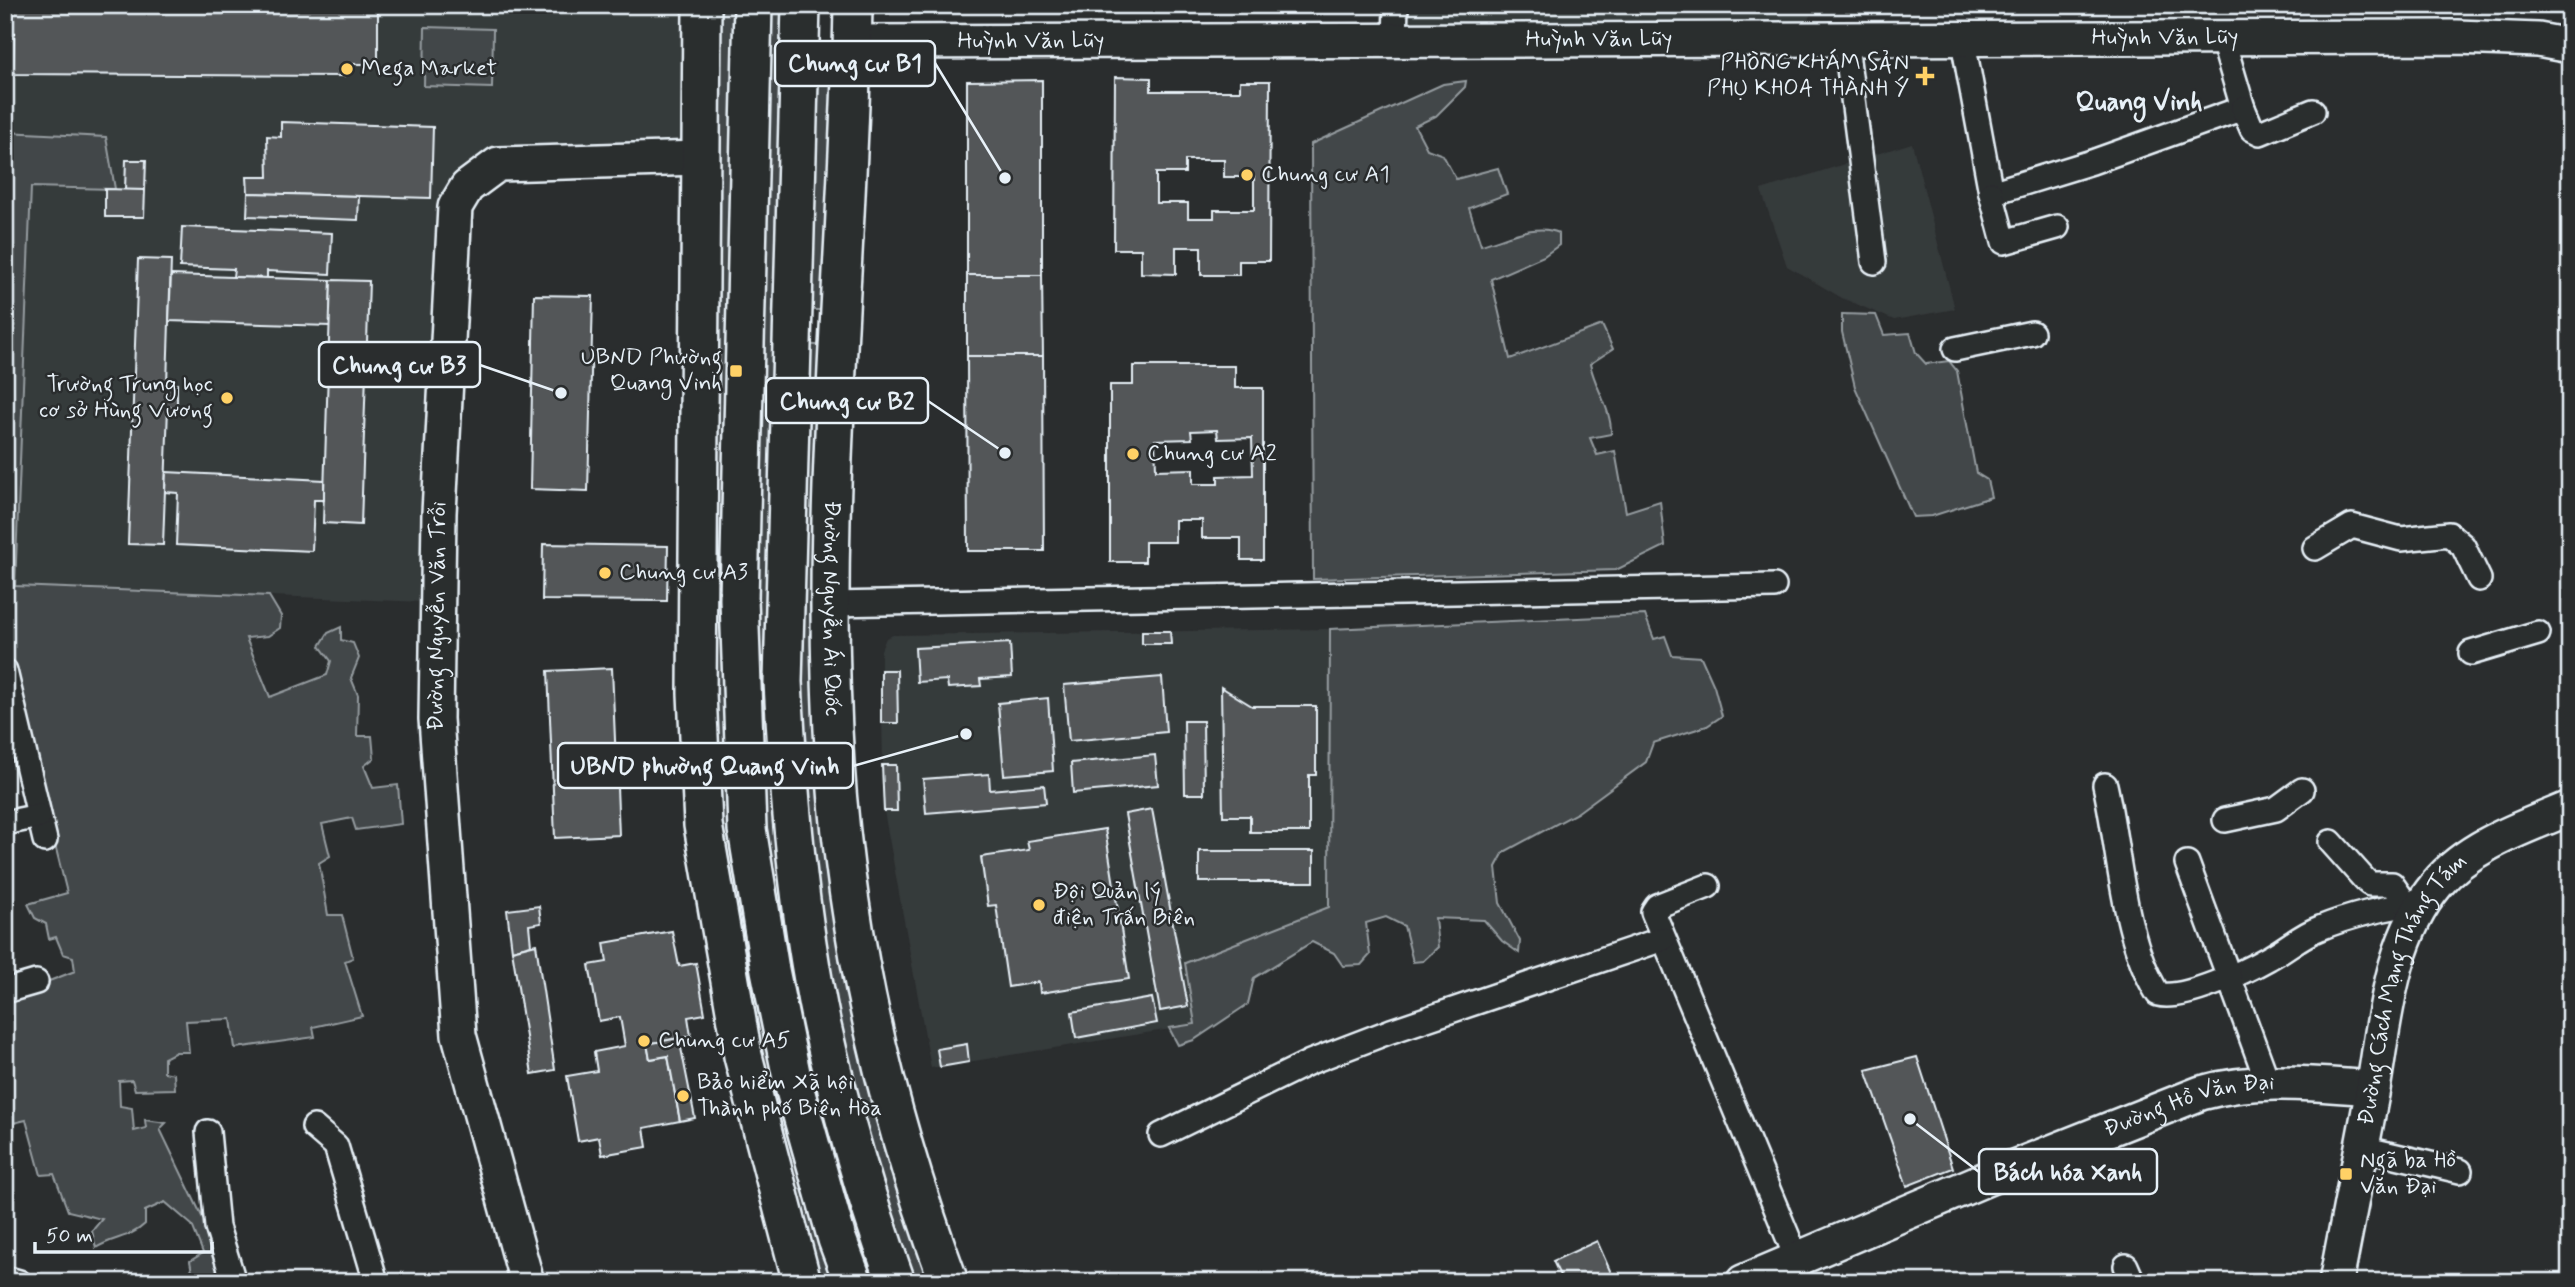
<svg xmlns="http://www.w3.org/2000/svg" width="2575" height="1287" font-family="Mynerve,sans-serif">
  <rect width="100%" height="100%" fill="#2a2d2e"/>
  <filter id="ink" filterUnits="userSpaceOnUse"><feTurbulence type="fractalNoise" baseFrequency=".0143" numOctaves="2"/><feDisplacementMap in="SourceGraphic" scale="14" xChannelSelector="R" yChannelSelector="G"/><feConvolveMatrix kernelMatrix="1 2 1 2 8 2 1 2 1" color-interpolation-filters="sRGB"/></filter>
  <g filter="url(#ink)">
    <g fill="#363a3b">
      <path d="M5,5H689L688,144L456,178L424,602L15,586L31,187L114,189L106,137L5,132Z"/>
      <path d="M1405,5H1814L1807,23L1405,28Z"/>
      <path d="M1912,143L1955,309L1894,320L1842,298L1787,266L1761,190Z"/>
      <path d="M1330,629L1329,908L1186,963L1195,1025L931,1068L884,811L881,670V650L886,638L893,635Z"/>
    </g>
    <g fill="#424648" stroke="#959ca0" stroke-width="2">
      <path d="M715,5H740L728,724L838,1282H816L757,1055L716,823L710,694Z"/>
      <path d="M767,5H788L770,685L882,1282H867L807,1083L760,829L754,483Z"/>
      <path d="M425,27L493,29L492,88L424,86Z"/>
      <path d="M815,49H838L826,310H807Z"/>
      <path d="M1466,81L1465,87L1436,116L1415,126L1427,149L1443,155L1456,179L1498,168L1507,194L1469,208L1481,245C1505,239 1535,222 1559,233V245L1544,256L1491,279L1510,359L1602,325L1613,349L1590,364C1595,388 1612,410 1611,434L1590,438L1597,455L1615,451L1626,512L1660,501L1665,546L1616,570L1313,579L1311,144L1443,84Z"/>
      <path d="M5,132L106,137L115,189L31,187L15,586L269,596L281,616L280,628L268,636L246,638L270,697L327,675L331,661L320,646L328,633L341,627V640L353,643L359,658L351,678L358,695L357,736H372L374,758L364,766L373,788L398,785L401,824L356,830L352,818L322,824L330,856L319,863L328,915H342L353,958L345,961L362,1016L313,1027L315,1037L235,1048L231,1019L186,1021L189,1052H176L164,1058V1072L174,1074L175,1089L135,1090L132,1080L119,1081L120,1106L132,1108L134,1131L146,1128L145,1120L166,1123L160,1129L209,1231L226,1282H183L193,1277L190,1261L203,1253L192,1225L165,1202L145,1211V1224C131,1238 112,1237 96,1248L92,1231L102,1219L68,1211L54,1174L41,1175L26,1120L5,1125V998L75,971L73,957L63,954L56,937L49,939L46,924L35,918L28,904L67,893L5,643Z"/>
      <path d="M1842,314L1876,315L1884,335L1910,333L1916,353L1926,364L1949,361L1957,371L1976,473L1987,480L1991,497L1932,516L1913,517L1855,387L1842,332Z"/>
      <path d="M805,344L825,346L818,673L935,1282H910L836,1023L809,861L797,686Z"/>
      <path d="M1645,615L1654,639L1665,636L1672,655L1701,657L1714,686L1722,716L1707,726L1653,743L1646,762L1577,813L1504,852L1496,867L1500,903L1520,941L1519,953L1502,941L1484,920L1435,918L1438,947L1423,961L1413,962L1404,926L1386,917L1366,923L1370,955L1361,965L1343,966L1334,953L1312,942L1254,978L1248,1004L1194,1040L1178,1045L1169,1028L1195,1024L1185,963L1329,907L1330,629Z"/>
    </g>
    <g fill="#535759" stroke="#e8f1f8" stroke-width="2" fill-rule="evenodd">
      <path d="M5,5H378V64H344V76L13,74L14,32H5Z"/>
      <path d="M1115,77L1151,78V91H1240V81H1270L1269,261H1239V275H1201V247H1176V274L1141,273V249H1114ZM1185,160H1224V177H1254V210H1214V218H1188V203H1156V173H1185Z"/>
      <path d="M1042,80V275H967V81Z"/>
      <path d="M281,122L433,127L431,198L248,193L247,177H268L267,136L281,137Z"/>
      <path d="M126,160H146L145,190H125Z"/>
      <path d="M105,189L145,190L144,217H105Z"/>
      <path d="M248,193L359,196L358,220L247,216Z"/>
      <path d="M182,227L332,233L330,274L267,271V278L233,277L234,269L180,267Z"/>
      <path d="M138,259L171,260L167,384H177V407H168L163,545L128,544Z"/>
      <path d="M171,275L331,280L330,326L169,321Z"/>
      <path d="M967,275H1042L1043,356H967Z"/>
      <path d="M331,280L369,281L361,525L323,523Z"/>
      <path d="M534,295L593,296L588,491L530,489Z"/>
      <path d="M967,356H1043L1044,551H968Z"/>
      <path d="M1133,366H1235V388H1263V560H1241V538H1202V520H1175V542H1145V562H1110V385H1133ZM1217,430L1218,439L1252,438L1253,475L1218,476V484H1193V469L1156,470L1155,440L1192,439L1191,431Z"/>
      <path d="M166,472L324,480V500H314L312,551L176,545L178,493L165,492Z"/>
      <path d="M543,544L668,546L667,601L542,600Z"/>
      <path d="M1142,631H1170L1171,644H1142Z"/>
      <path d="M1010,643L1012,677L980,679L981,686L948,688L947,680L917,682L915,648Z"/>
      <path d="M612,668L619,835L555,838L548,671Z"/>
      <path d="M881,670H897L898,723H881Z"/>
      <path d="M1162,677L1166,732L1069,741L1064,685Z"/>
      <path d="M1221,687L1252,706H1316V775H1309V832H1250V816H1223Z"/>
      <path d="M1048,698L1053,771L1004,775L998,703Z"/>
      <path d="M1184,721H1203L1204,794H1185Z"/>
      <path d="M1155,755L1158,785L1073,793L1071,763Z"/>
      <path d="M882,765H896L897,811H884Z"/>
      <path d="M989,774L990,790L1044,785L1046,803L926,813L923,779Z"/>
      <path d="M1152,809L1188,1006L1160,1011L1125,814Z"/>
      <path d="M1105,829L1129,979L1040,993L1039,982L1008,987L996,905L988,906L981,857L1029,850L1027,841Z"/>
      <rect x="1199" y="851" width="115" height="31"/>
      <path d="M539,906L541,923L529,925L531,945L512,950L507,910Z"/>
      <path d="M672,931L679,966L696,963L705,1014L688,1017L691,1036L647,1044L650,1059L668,1056L680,1121L644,1128L647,1147L602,1155L599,1137L578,1141L567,1076L597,1071L594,1052L625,1046L620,1017L599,1021L589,965L607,962L604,943Z"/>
      <path d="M536,944L555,1070L532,1074L512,950Z"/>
      <path d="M1152,998L1157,1023L1076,1038L1072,1012Z"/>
      <path d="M679,1038L695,1118L680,1121L668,1056L650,1059L647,1044Z"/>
      <path d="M967,1044L969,1062L940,1067L937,1049Z"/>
      <path d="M1917,1057L1953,1168L1907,1186L1866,1070Z"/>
      <path d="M1597,1241L1615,1282H1563L1553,1261Z"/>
    </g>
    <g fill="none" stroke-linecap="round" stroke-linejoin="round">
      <g stroke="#e8f1f8" stroke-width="28">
        <g id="street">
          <path d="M1962,36L1991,193L2092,162L2243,108L2222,37"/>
          <path d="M1845,37L1874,262"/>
          <path d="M1395,42L1396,5"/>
          <path d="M2243,108L2252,129L2260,133L2313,111"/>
          <path d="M1991,193L2004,242L2057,227"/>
          <path d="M1955,349L2032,333"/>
          <path d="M2315,548L2352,526L2401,539L2449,534L2463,546L2479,579"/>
          <path d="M831,604L1774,586"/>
          <path d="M2471,653L2538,633"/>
          <path d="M5,671L45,840"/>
          <path d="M2105,785C2120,850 2122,937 2158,994C2183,1001 2246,971 2269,958C2286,949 2301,935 2320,928C2354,914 2388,907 2424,902"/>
          <path d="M2225,820L2276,809L2302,790"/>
          <path d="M5,823L39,816"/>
          <path d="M2331,842L2365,880L2370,884H2392L2406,904"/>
          <path d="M2187,863L2268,1083"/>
          <path d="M1708,886L1657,906L1653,912L1797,1259"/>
          <path d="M5,991L36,982"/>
          <path d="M314,1127L336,1146L376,1282"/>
          <path d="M208,1132L217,1227L234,1282"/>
          <path d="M1161,1135L1310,1062L1391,1031L1663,939"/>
          <path d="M2362,1148L2460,1171"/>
          <path d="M2126,1266L2133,1282"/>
          <path d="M5,1278L19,1282"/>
        </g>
      </g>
      <g stroke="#e8f1f8" stroke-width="38">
        <g id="secondary">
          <path id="s1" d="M853,42L2457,37L2538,40L2570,46"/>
          <path id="s2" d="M527,1282L459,1035L436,719L439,513L455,207L467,187L498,164L700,158"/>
          <path id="s3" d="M1743,1282L2014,1167L2201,1093C2257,1077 2315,1084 2373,1088"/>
          <path id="s4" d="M2336,1282C2348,1217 2361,1153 2373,1089C2385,1019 2390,940 2437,884C2469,845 2525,827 2570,808"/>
        </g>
      </g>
      <g stroke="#e8f1f8" stroke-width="42">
        <g id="primary">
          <path d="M702,5L697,693L703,825L743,1056L802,1282"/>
          <path d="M753,5L739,599L747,829L770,970L793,1083L837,1239L853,1282"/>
          <path d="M801,5L783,682C789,797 798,913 822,1026C841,1112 866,1198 896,1282"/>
          <path id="s5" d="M853,5C849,258 818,511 835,764C847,941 887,1116 949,1282"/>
        </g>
      </g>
      <use href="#street" stroke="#2a2d2e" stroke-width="23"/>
      <use href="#secondary" stroke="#2a2d2e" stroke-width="33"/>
      <use href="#primary" stroke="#2a2d2e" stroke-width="37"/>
    </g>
  </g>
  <g fill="#ffd166" stroke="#2a2d2e" stroke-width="2.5">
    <circle cx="347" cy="69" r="7"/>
    <path d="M1921.5 65.5h7v7h7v7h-7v7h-7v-7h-7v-7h7z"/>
    <circle cx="1247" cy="175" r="7"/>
    <rect x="729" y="364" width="14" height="14" rx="3.5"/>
    <circle cx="227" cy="398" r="7"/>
    <circle cx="1133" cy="454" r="7"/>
    <circle cx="605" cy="573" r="7"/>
    <circle cx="1039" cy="905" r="7"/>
    <circle cx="644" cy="1041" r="7"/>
    <circle cx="683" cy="1096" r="7"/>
    <rect x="2339" y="1167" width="14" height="14" rx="3.5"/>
  </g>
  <g text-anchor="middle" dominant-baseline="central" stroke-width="5" stroke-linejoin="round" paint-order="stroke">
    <g font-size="23" fill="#e8f1f8" stroke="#2a2d2e">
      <text stroke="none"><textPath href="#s1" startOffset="1312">Huỳnh Văn Lũy</textPath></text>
      <text stroke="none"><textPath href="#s1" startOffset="746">Huỳnh Văn Lũy</textPath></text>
      <text stroke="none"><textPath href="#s1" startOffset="178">Huỳnh Văn Lũy</textPath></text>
      <text stroke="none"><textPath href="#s5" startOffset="604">Đường Nguyễn Ái Quốc</textPath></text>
      <text stroke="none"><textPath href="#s2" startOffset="676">Đường Nguyễn Văn Trỗi</textPath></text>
      <text stroke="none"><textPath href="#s4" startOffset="306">Đường Cách Mạng Tháng Tám</textPath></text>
      <text stroke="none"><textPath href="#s3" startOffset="481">Đường Hồ Văn Đại</textPath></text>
    </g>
    <g font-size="23" fill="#e8f1f8" stroke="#2a2d2e" text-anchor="start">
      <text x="1909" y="63" text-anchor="end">PHÒNG KHÁM SẢN<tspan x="1909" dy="26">PHỤ KHOA THÀNH Ý</tspan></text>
      <text x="361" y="69">Mega Market</text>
      <text x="1261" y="175">Chung cư A1</text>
      <text x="722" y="358" text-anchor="end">UBND Phường<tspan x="722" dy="26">Quang Vinh</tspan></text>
      <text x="213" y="385" text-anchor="end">Trường Trung học<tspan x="213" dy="26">cơ sở Hùng Vương</tspan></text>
      <text x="1147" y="454">Chung cư A2</text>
      <text x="619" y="573">Chung cư A3</text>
      <text x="1053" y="892">Đội Quản lý<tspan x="1053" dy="26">điện Trấn Biên</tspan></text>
      <text x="658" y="1041">Chung cư A5</text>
      <text x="697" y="1083">Bảo hiểm Xã hội<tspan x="697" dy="26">Thành phố Biên Hòa</tspan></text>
      <text x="2360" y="1161">Ngã ba Hồ<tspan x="2360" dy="26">Văn Đại</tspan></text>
    </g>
    <g font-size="26" font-weight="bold" fill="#e8f1f8" stroke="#2a2d2e">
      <text x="2139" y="103">Quang Vinh</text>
    </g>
  </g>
  <path fill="none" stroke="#e8f1f8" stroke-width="2.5" d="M1005 178L935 63M561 393L480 365M1005 453L928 401M966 734L853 766M1910 1119L1979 1172"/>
  <g fill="#e8f1f8" stroke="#2a2d2e" stroke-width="2.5">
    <circle cx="1005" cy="178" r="7"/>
    <circle cx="561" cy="393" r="7"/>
    <circle cx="1005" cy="453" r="7"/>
    <circle cx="966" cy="734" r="7"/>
    <circle cx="1910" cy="1119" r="7"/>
  </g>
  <g fill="#2a2d2e" stroke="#e8f1f8" stroke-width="2.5">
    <rect x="775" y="41" width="160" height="45" rx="7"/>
    <rect x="319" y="342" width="161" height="45" rx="7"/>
    <rect x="766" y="378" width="162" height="45" rx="7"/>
    <rect x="558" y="743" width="295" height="45" rx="7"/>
    <rect x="1979" y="1149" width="178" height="45" rx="7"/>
  </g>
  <g font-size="24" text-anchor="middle" font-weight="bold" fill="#e8f1f8">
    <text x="855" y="71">Chung cư B1</text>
    <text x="399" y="373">Chung cư B3</text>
    <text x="847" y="409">Chung cư B2</text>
    <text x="705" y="774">UBND phường Quang Vinh</text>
    <text x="2068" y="1180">Bách hóa Xanh</text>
  </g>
  <rect width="2575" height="1287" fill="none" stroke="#2a2d2e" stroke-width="28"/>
  <rect x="14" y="14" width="2547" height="1259" fill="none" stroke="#e8f1f8" stroke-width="2.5" filter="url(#ink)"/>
  <path d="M35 1242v10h177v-10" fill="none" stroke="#e8f1f8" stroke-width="3.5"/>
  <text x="46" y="1242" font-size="21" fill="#e8f1f8" stroke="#2a2d2e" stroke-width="5" paint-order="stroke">50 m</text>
</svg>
